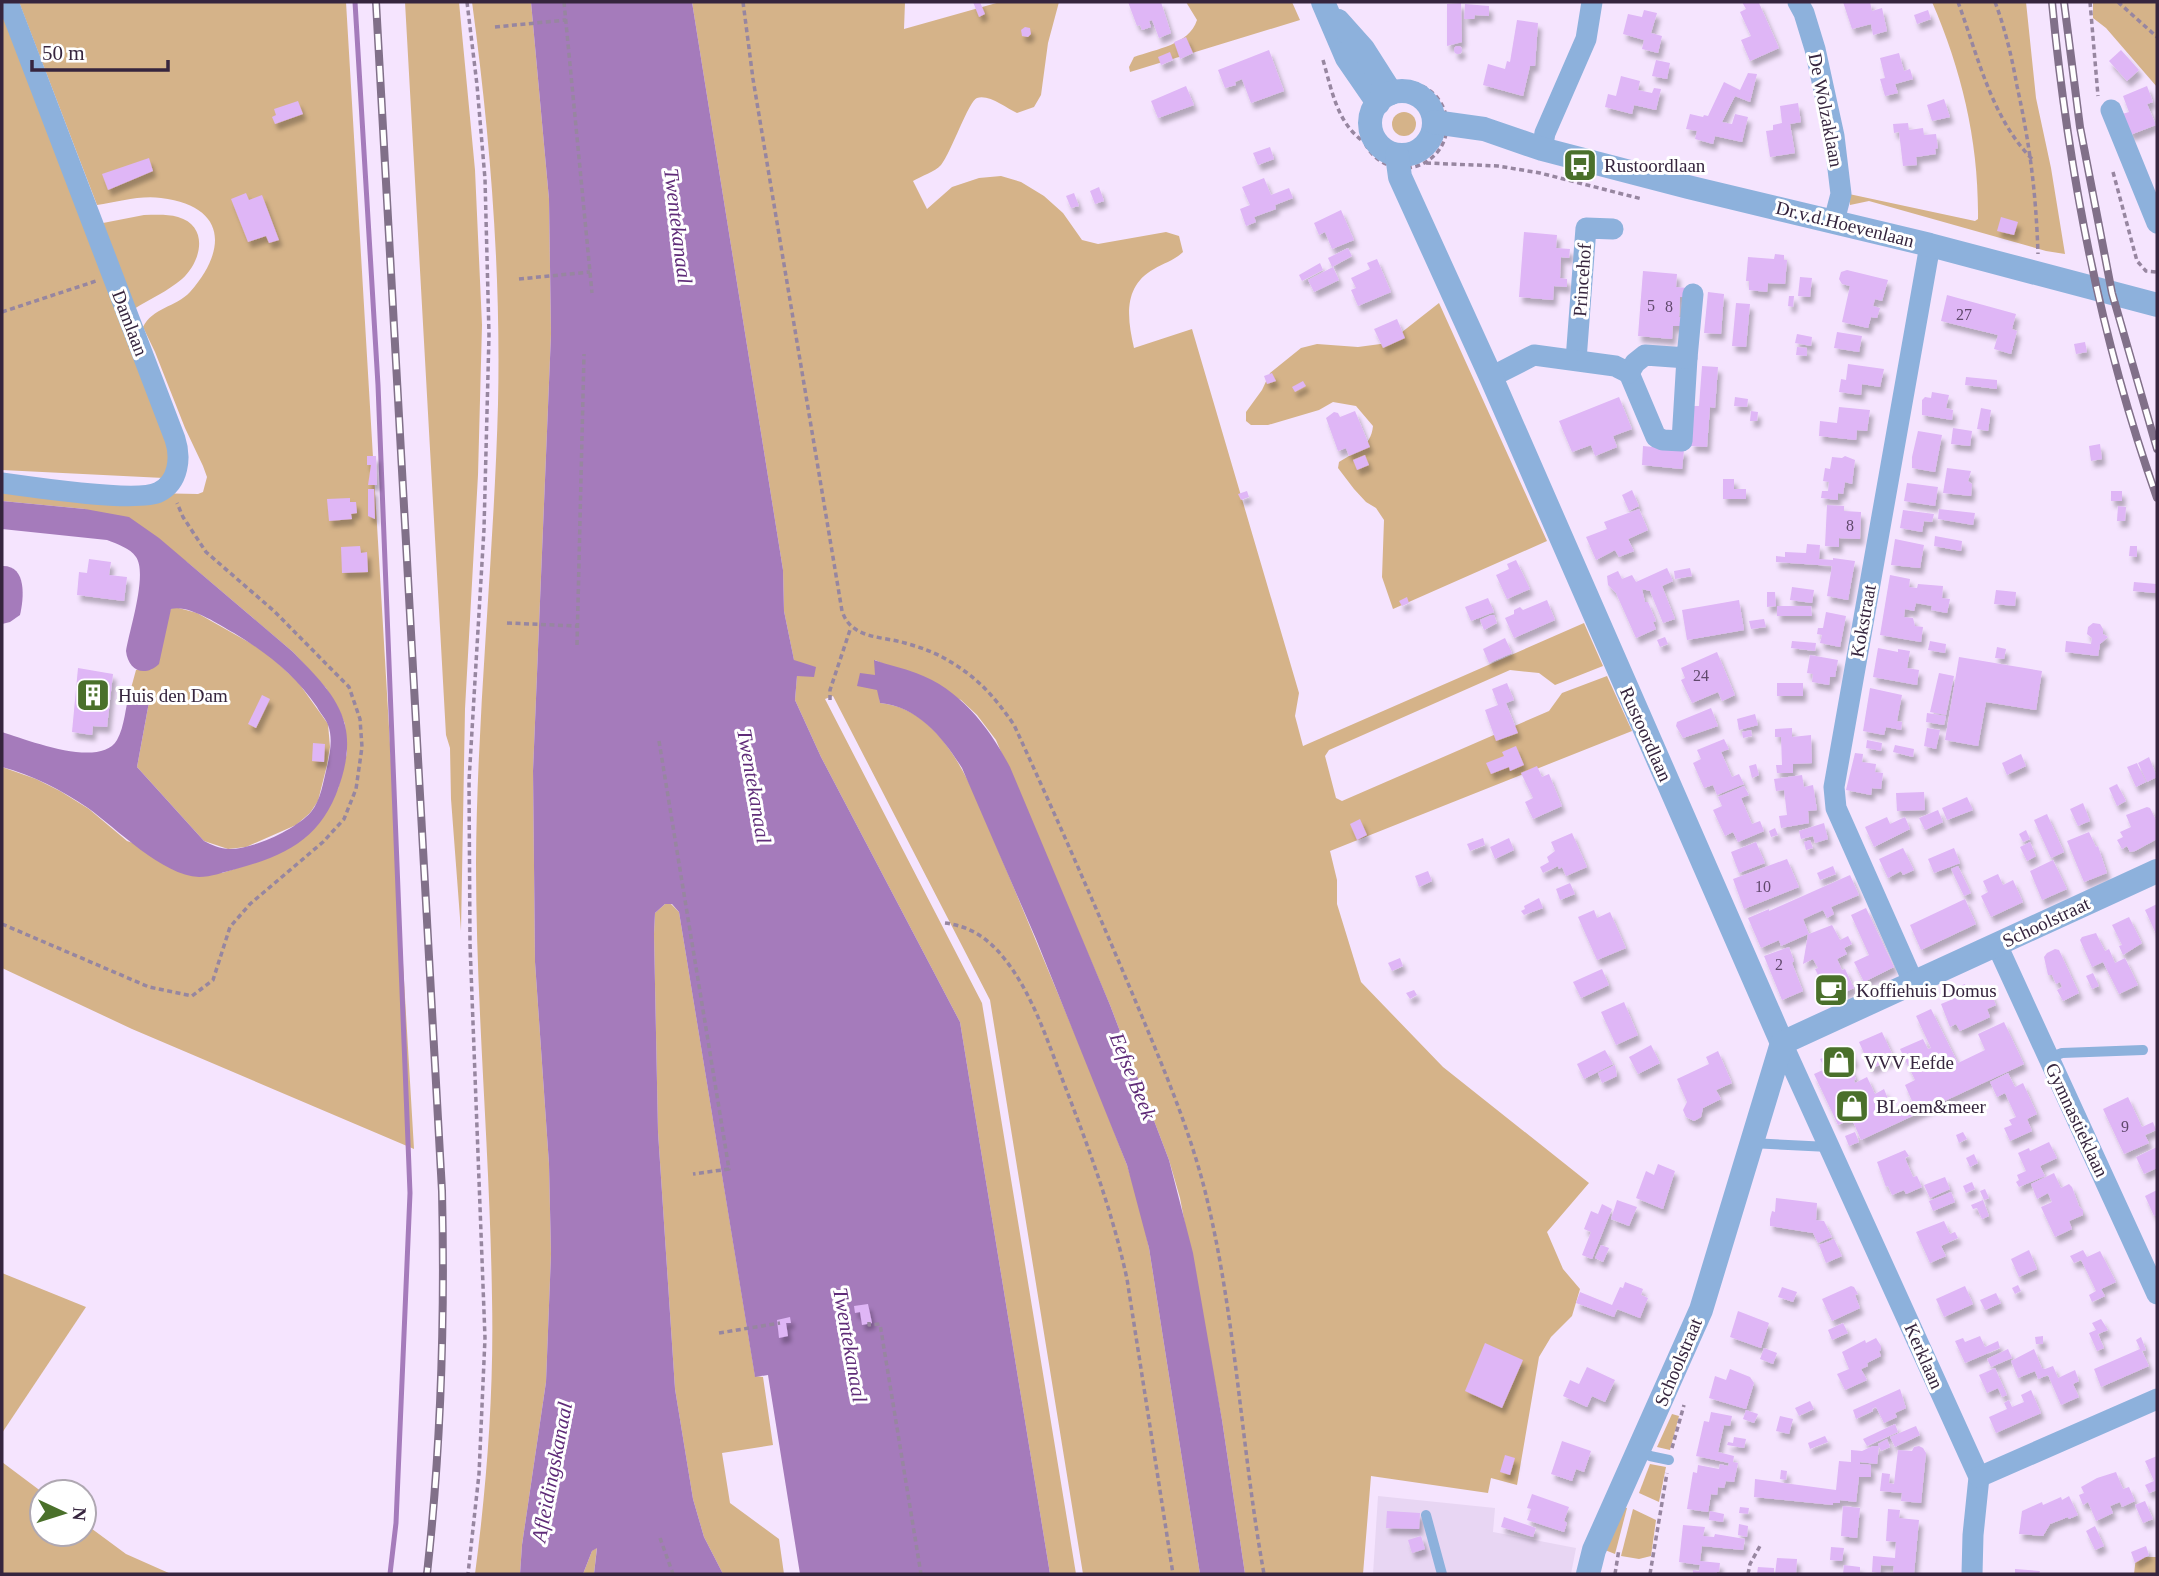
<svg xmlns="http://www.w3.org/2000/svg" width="2159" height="1576" font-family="'Times New Roman',serif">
  <defs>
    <filter id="shadow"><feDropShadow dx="3.5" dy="6" stdDeviation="2" flood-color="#0004"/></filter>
  </defs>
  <rect width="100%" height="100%" fill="#f5e4fe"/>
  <path fill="#e8d6f3" d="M1378,1496L1495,1508L1493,1532L1576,1548L1571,1574H1373Z"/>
  <g fill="#d5b389">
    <path d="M2,2L184,479L2,470Z"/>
    <path d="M19,2H346L414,1149L132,1029L2,968V767L36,779L60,791L89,809L127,841L222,873L268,858L338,789L347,753L345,724L338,708L326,688L293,652L187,562L85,509L2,501V490L198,494L203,492L207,477L203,466L185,428L155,352L143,327C152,308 176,307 190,292C228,249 226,206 161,198C141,195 117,202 97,205Z"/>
    <path d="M405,2H459L475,170L482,325L478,475L465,709L461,931L451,799L450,748L446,735Z"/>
    <path d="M472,2H531L549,199L551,334L533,771L535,962L549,1164L551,1254L546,1382L522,1545L520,1574H475C487,1483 494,1390 492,1298C490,1153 476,1008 476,863C477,710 494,557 498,404C501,270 490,135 472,2Z"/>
    <path d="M692,2H905L904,29L1000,2H1059L1048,43L1041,95L1034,107L1017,113C1006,108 989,94 977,98C969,100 951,153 941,165C935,172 921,176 913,181L927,209L952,187L979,178L1001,176L1021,182L1044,196L1063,213L1082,240L1098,244L1166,232L1179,236L1183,252C1175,260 1164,263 1154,269C1123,286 1127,318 1134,348L1192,329L1299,693L1295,716L1303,746L1584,623L1603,666L1555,685L1539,673L1510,670L1329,750L1325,756L1336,798L1342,801L1549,711L1562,693L1607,676L1632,731L1330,851L1337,880V904L1361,982L1443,1067L1589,1183L1547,1232L1563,1269L1580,1289L1572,1316L1551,1337L1539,1357L1517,1485L1491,1478L1488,1493L1371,1476L1363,1574H1245L1222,1420L1180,1198L1169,1160L1110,1005L996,740L977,715L961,700L875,660L880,703C932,708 959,760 978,802L1094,1080L1127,1165L1140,1207L1149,1248L1200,1574H1083L990,1000L833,696L825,699L982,1003L1076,1574H1050L960,1022L821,757L795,700L797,675L784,611L783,570Z"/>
    <path d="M1186,2H1292L1300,20L1130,72L1129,67L1134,57C1156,49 1189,45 1197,20Z"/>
    <path d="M1932,2H2026L2036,98L2051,168L2065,254L2046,251L1869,201L1850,205L1849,194L1975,221L1978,219C1979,143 1962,71 1932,2Z"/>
    <path d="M2093,2H2157V87L2106,28L2093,18Z"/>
    <circle cx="1404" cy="124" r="12"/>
    <path d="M144,215C156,215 167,214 178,217C209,226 202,261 182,279C168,291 150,299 134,309L103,223Z"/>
    <path d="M1439,303L1547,541L1393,609L1382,577L1384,520L1376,508L1366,502L1354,489L1338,468L1339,462C1355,452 1371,447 1373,426L1356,406L1333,402L1319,410L1268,425H1251L1246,421V412L1262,390L1270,373L1301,348L1317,344L1358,347L1388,343Z"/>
    <path d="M175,607L197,613L252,644L269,655L298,682L328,724L330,747L327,765L318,801L310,813L296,825L246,847L228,849L204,841L137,767L149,702L142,692H130L136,670H149L168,614L171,609Z"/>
    <path d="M665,904H671L679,912L755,1376L763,1377L773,1445L722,1453L730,1503L779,1539L784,1574H723L704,1537L693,1499L675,1389L658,1132L654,934L655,913Z"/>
    <path d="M2,1273L86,1307L2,1433Z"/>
    <path d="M1672,1414L1679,1416L1670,1450L1657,1447Z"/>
    <path d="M2,1462L42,1492V1534H84V1523L126,1554L171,1574H2Z"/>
    <path d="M1650,1464L1666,1467L1659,1502L1639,1493Z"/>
    <path d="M1623,1507L1627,1508L1615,1554L1605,1550Z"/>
    <path d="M1633,1509L1656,1520L1651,1556L1639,1559L1621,1556Z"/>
    <path d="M597,1547L594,1574H583L592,1551Z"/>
    <path d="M2136,1557H2157V1574H2134Z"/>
  </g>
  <g fill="#a57bbb">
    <path d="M531,2H692L783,570L784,611L794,660L816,667L814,677L797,676L795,700L821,757L960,1022L1050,1574H800L768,1375L755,1377L679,912L672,904H665L655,913L654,934L658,1132L675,1389L693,1499L704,1537L723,1574H594L597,1548L592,1551L583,1574H520L522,1545L546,1382L551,1254L549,1164L535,962L533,771L551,334L549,199Z"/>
    <path d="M2,501L85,509L129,517L159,538L293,652C313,673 338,695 345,725C349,742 347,760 342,777C325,835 292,854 236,869C224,872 211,877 199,877C163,876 116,828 88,808C62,790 32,775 2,767V732C28,740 100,769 117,740C125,726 125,707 130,692H142L148,696L149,702L137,767L204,841C212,845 220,849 230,849C253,849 295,830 311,812C321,800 323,782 327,767C330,754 333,738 328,725C326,719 320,713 317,707C295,675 267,653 234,633C218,624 188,604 171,609L159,664C144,678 128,670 126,651C129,631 148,574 136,557C130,548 117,544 107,540L2,529Z"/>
    <path d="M2,566C27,565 24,598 20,615L10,622L2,624Z"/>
    <path d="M874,660C888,665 903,668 916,673C960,689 989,727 1010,767L1110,1005L1169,1160L1193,1253L1222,1420L1245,1574H1200L1149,1248L1127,1165L1036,939L962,768C943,738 919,707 880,703L877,690L857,686L860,673L875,675Z"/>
  </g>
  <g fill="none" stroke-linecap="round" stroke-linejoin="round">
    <path stroke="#a57bbb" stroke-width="5" d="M355,2L378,385L410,1193L396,1523L390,1574"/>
  </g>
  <g fill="#dfb6f6" filter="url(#shadow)">
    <path d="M973,2H980L985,14L979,17Z"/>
    <path d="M1128,2H1161L1171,33L1159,38L1152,20L1149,21L1151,27L1142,30L1140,25L1137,26Z"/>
    <path d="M1742,2L1759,3L1779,48L1750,61L1741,40L1751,36L1740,12L1746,9Z"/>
    <path d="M1843,2H1870L1872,11L1882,8L1887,31L1873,35L1871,24L1852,29Z"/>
    <path d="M1461,3L1462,42L1447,46V4Z"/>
    <path d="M1465,4L1489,6V16L1475,15L1474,19H1464Z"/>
    <path d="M1644,10L1657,13L1651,33L1662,36L1658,53L1642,49L1644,40L1623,34L1628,14L1642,17Z"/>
    <path d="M1928,10L1931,19L1917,24L1914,15Z"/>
    <path d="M1517,20L1538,23L1535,66H1530L1523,96L1483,85L1488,64L1505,69L1507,61L1510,62Z"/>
    <path d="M1025,27L1030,28L1031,34L1028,37L1022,36L1021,30Z"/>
    <path d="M1186,37L1193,53L1180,59L1174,42Z"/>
    <circle cx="1458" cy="50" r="4"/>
    <path d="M1269,50L1284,91L1251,103L1242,79L1235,82L1236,85L1225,88L1218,70Z"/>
    <path d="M2121,50L2139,70L2127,81L2109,61Z"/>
    <path d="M1170,52L1173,60L1161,65L1158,57Z"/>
    <path d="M1899,53L1904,71L1910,69L1913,79L1895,84L1898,93L1885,96L1880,79L1885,78L1880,58Z"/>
    <path d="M1656,60L1670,63L1667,79L1652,76Z"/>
    <path d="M1748,73L1757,74L1750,102L1735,96L1722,122L1732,124L1735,114L1748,117L1742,142L1715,136L1713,144L1695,139L1697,131L1686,129L1690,114L1703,117L1704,115L1708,116L1724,82L1740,90Z"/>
    <path d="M1621,76L1640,81L1638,90L1652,93L1654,88L1661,89L1656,110L1634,105L1632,114L1605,107L1608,94L1616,96Z"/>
    <path d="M1186,86L1194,105L1158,118L1151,101Z"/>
    <path d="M2147,86L2153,102L2147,104L2156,125L2130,135L2122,114L2129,112L2123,96Z"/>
    <path d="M1944,99L1950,117L1932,121L1927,105Z"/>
    <path d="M298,101L303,114L275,124L272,117L276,115L274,109Z"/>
    <path d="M1798,103L1801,122L1790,124L1795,153L1770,157L1766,131L1773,130V125L1782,123L1780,106Z"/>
    <path d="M1908,123L1909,130L1923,128L1924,135L1936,134L1938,148L1935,149L1936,154L1916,157L1917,165L1903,166L1899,132L1894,133L1893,124Z"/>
    <path d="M1270,147L1274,159L1258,165L1253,153Z"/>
    <path d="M149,158L153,171L108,190L102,174Z"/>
    <path d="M1264,178L1271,195L1289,188L1293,198L1275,205L1276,209L1254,217L1256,222L1246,226L1240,209L1250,205L1242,187Z"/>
    <path d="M1099,187L1104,201L1095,204L1090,191Z"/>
    <path d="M246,193L249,200L262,195L279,240L269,243L266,236L248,242L231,199Z"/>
    <path d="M1074,193L1079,206L1071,208L1066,196Z"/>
    <path d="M1341,210L1354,240L1332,249L1325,232L1319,235L1314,223Z"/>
    <path d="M2001,217L2018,222L2014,235L1997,231Z"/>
    <path d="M1524,232L1557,235L1556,248L1570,249L1569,258L1561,257L1560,278L1567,279V287L1554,286L1553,300L1519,297Z"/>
    <path d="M1348,248L1352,256L1332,267L1328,258Z"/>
    <path d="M1775,254L1784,255V260H1787L1785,284L1768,283L1767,292L1749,290V281H1746L1748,257L1774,259Z"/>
    <path d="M1377,259L1391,292L1358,306L1351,290L1356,288L1351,278L1370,269L1367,263Z"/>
    <path d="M1320,263L1323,270L1302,281L1299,275Z"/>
    <path d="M1333,267L1339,280L1314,292L1308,280Z"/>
    <path d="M1847,270L1888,280L1882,301L1875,299L1873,306L1880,308L1877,318L1871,317L1868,328L1842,322L1850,286L1842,284L1839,279L1841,272Z"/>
    <path d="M1643,271L1677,274L1676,287L1688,288V297H1680L1679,317H1686L1685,326H1673L1672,339L1638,336Z"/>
    <path d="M1800,277L1812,278L1810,297L1798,296Z"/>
    <path d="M1708,292L1724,294L1721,334L1704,333Z"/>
    <path d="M1947,295L2016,314L2012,329L2017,331L2011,354L1994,349L1998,335L1941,321Z"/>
    <path d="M1789,296H1794L1793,307L1788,306Z"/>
    <path d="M1736,303L1750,304L1746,347L1732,346Z"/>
    <path d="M1397,319L1405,338L1383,348L1374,329Z"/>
    <path d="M1837,332L1862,336L1859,352L1834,348Z"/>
    <path d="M1797,334L1812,337L1811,346L1795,343Z"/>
    <path d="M2085,342L2087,352L2076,354L2074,344Z"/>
    <path d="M1797,347L1807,348V356L1796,355Z"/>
    <path d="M1848,364L1884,369L1880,387L1862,384L1861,395L1839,392L1841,379L1846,380Z"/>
    <path d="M1702,366L1718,367L1715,408L1710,407L1707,447L1691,446L1694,406H1699Z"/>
    <path d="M1272,373L1276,381L1267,384L1264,376Z"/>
    <path d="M1966,377L1997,380V389L1965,385Z"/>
    <path d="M1303,381L1306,386L1295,392L1292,387Z"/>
    <path d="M1932,392L1949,395L1946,408L1953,410L1952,420L1922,415V400L1925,397L1931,398Z"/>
    <path d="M1619,397L1632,429L1613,436L1617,447L1595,456L1591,445L1572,452L1559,421Z"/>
    <path d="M1735,397L1748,399L1747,407L1734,406Z"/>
    <path d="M1839,407L1870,410L1867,431L1857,430L1856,440L1819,436L1820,421L1837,423Z"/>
    <path d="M1981,408L1991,410L1988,431L1977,429Z"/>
    <path d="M1355,411L1370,447L1349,456L1346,448L1338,451L1326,418L1334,412L1338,413L1340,417Z"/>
    <path d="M1751,411L1758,412L1757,421H1750Z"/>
    <path d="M1953,428L1972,431L1970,446L1951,444Z"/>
    <path d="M1918,431L1942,435L1935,472L1912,468V457Z"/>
    <path d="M2100,444L2102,459L2091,461L2089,446Z"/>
    <path d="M1643,446L1684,450L1682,469L1642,465Z"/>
    <path d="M1365,455L1369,465L1357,470L1353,460Z"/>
    <path d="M367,456H376L377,485H368L371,465H367Z"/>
    <path d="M1845,456L1855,460L1852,484L1845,482L1843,494L1838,493V500L1821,498L1822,491H1828L1829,482L1823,481L1825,468L1830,469L1832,457L1842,458Z"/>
    <path d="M1947,468L1971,471L1968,481L1972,484L1971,496L1943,493Z"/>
    <path d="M1723,479H1734V489H1746V499H1723Z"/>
    <path d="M1907,483L1938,487L1935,506L1904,501Z"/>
    <path d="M368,489H374L375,519L368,516Z"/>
    <path d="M1632,490L1639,506L1629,511L1622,495Z"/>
    <path d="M1247,491L1249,497L1241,500L1238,494Z"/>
    <rect x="2111" y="491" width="11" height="10"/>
    <path d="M350,498V502H356L357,513L351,514L352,519L329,521L327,499Z"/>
    <path d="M1827,505L1844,506V511L1861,512L1860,539L1839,538V547L1825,546Z"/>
    <path d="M2118,506L2126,507L2125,521H2117Z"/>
    <path d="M1639,509L1648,530L1628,539L1634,551L1619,557L1615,550L1596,560L1586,537L1607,529L1604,522Z"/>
    <path d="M1939,509L1975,513L1973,525L1938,519Z"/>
    <path d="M1903,510L1934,514L1932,522L1924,521L1922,532L1900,528Z"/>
    <path d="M1935,536L1962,541L1961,551L1934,546Z"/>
    <path d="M1895,539L1924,545L1920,568L1891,565Z"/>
    <path d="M1807,544L1820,545L1819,559L1833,560V558L1855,561L1848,600L1827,596L1832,566L1776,562V556L1785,557V552L1806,553Z"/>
    <path d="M360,546L361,553L367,552L368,572L342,573L341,547Z"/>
    <path d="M2130,546H2137V557L2129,556Z"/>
    <path d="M89,559L111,562L109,575L127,577L124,601L77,595L79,572L87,573Z"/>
    <path d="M1516,560L1530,589L1507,599L1496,575L1509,569L1507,564Z"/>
    <path d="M1667,568L1673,581L1662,586L1675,619L1663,623L1650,591L1642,589L1645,602H1648L1656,621L1653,622L1656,629L1636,638L1616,593L1608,585L1607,576L1618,571L1622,579L1632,575L1636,582Z"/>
    <path d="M1690,568L1692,576L1675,579L1674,571Z"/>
    <path d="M1890,575L1910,579L1909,587L1917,588L1918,584L1943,586L1942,598L1950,599L1947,613L1931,610L1932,606L1916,603L1914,611L1905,609L1904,617L1913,618L1915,626L1923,627L1921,642L1880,635Z"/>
    <path d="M2134,582L2156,584L2155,593L2133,591Z"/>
    <path d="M1792,587L1814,590L1812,603L1790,600Z"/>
    <path d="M1996,590L2016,592L2015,606L1994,604Z"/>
    <path d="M1767,592H1775L1776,606L1767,607Z"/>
    <path d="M1407,597L1409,603L1402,606L1399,601Z"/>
    <path d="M1488,598L1494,612L1471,621L1465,607Z"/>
    <path d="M1547,600L1555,620L1514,638L1505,618L1514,614V610L1520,607L1523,610Z"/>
    <path d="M1739,600L1744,630L1687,640L1682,610Z"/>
    <path d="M1777,606H1811L1812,616H1777Z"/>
    <path d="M1826,612L1846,616L1840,647L1820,643L1822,635L1817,634L1818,628H1823Z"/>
    <path d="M1491,615H1494L1497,623L1484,630L1480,620Z"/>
    <path d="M1764,619L1766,627L1751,629L1749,621Z"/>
    <path d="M2093,623L2100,624L2103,629V634L2108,637L2100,644L2098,656L2065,652L2066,641L2091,644L2092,638L2087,634L2088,627Z"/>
    <path d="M1665,637L1668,644L1660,647L1657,640Z"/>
    <path d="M1505,638L1512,653L1489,663L1483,649Z"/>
    <path d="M1792,641L1816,643L1815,651L1791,648Z"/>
    <path d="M1930,641L1946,644L1945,653L1928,650Z"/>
    <path d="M1997,647L2006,649L2004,659L1995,658Z"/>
    <path d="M1878,648L1898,652V649L1910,651L1907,668L1919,670L1917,685L1873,677Z"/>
    <path d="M1717,652L1735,695L1722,701L1718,692L1692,703L1681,680L1685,678L1681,668Z"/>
    <path d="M1810,655L1838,660L1835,677H1830L1829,685L1812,682L1813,674L1807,673Z"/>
    <path d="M1959,657L2042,671L2036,710L1986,702L1978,746L1945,740Z"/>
    <path d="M78,668L113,674L107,727L93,726L92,735L72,732Z"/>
    <path d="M1939,673L1954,676L1946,715L1930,712Z"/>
    <path d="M1507,683L1514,700L1506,703L1518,733L1496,741L1485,710L1498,705L1492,689Z"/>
    <rect x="1777" y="683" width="26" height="13"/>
    <path d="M1870,688L1902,695L1897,721L1902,722L1901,730L1886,727L1884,735L1863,731Z"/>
    <path d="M262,695L270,699L256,728L248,724Z"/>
    <path d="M1711,708L1718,726L1683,738L1676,726L1677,722Z"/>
    <path d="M1927,713L1946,716L1944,725L1926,722Z"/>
    <path d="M1755,714L1758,725L1739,730L1737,719Z"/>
    <path d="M1792,728V737L1811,735L1812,763L1793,764V773H1777L1776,765H1782L1781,737H1775V729Z"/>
    <path d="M1927,728L1940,730L1936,749L1924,746Z"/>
    <path d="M1751,730L1752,736L1743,738L1742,732Z"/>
    <path d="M1724,739L1729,749L1721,752L1732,777L1739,774L1744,784L1717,795L1713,785L1704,788L1693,763L1701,759L1697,750Z"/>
    <path d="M1867,740L1882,743L1881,751L1866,748Z"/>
    <path d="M313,743L325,744L324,762L312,761Z"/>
    <path d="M1895,745L1914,749L1913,757L1893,752Z"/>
    <path d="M1516,746L1524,765L1510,771L1509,767L1491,774L1486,763L1504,756L1502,752Z"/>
    <path d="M1855,753L1863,754L1862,762L1876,764L1875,772L1883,773L1881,789L1872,788L1871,795L1846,790Z"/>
    <path d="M2021,754L2026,766L2007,775L2002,763Z"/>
    <path d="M2149,757L2157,777L2147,782L2138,763Z"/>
    <path d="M2137,763L2146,782L2136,787L2127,767Z"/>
    <path d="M1756,764L1759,775L1752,778L1749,766Z"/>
    <path d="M1537,766L1542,777L1549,774L1562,806L1533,819L1525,802L1533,798L1521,773Z"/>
    <path d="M1802,775L1804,787L1813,785L1817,810L1808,811L1809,823L1781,828L1779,816L1787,815L1784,790L1776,791L1774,779Z"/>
    <path d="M2117,784L2126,801L2117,806L2109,788Z"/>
    <path d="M1744,786L1749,795L1741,798L1752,824L1760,821L1764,831L1738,842L1733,832L1725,836L1713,810L1722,806L1718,797Z"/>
    <path d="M1924,792L1925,810L1897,811L1896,793Z"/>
    <path d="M1967,797L1973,810L1947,820L1942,808Z"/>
    <path d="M2083,803L2090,821L2078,826L2070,809Z"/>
    <path d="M2147,807L2150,808L2157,822V839L2135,851L2130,852L2127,846L2122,849L2117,840L2123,837L2120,832L2131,827L2126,815Z"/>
    <path d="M1938,810L1943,822L1925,830L1919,818Z"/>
    <path d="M2047,814L2064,852L2051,858L2034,820Z"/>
    <path d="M1887,817L1890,824L1905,817L1910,829L1874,847L1865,827Z"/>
    <path d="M1360,819L1367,835L1357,840L1350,824Z"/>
    <path d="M1824,823L1828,839L1815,843L1813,836L1801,839L1799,831Z"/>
    <path d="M1775,828L1778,835L1771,837L1769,831Z"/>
    <path d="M2026,830L2030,839L2023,842L2019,834Z"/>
    <path d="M2089,832L2096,847L2098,846L2107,873L2084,882L2067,841Z"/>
    <path d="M1572,833L1587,867L1566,876L1562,867L1559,869L1558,866L1543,873L1540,867L1549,862L1547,857L1555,851L1551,842Z"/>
    <path d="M1483,838L1485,845L1470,851L1467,844Z"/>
    <path d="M1509,838L1514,850L1495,859L1490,847Z"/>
    <path d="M1810,840L1813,848L1806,850L1804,842Z"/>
    <path d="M1756,842L1765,863L1739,873L1731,852Z"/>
    <path d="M2030,842L2036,856L2027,861L2020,847Z"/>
    <path d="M1903,848L1914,870L1903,875L1901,871L1888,878L1879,859Z"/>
    <path d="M1954,848L1960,863L1934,873L1928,859Z"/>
    <path d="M1787,859L1799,887L1744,909L1733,879Z"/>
    <path d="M2053,860L2067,889L2042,900L2030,871Z"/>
    <path d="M1833,866L1836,874L1820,880L1817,873Z"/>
    <path d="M1958,866L1971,893L1964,896L1951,869Z"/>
    <path d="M1428,871L1432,881L1419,887L1415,876Z"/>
    <path d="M1998,874L2003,885L2013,880L2023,902L1991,917L1981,896L1988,892L1983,881Z"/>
    <path d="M1850,875L1859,895L1831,907L1834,914L1827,918L1823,910L1803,919L1809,934L1832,925L1840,940L1848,936L1852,944L1844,948L1847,954L1837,959L1842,970L1845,969L1854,988L1830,999L1815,969L1818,968L1813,959L1803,964L1808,934L1781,946L1779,940L1761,948L1748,918L1769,909V911Z"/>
    <path d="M1570,883L1575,894L1560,900L1556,889Z"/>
    <path d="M1539,898L1543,908L1524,915L1521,911L1525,909L1524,906Z"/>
    <path d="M1965,899L1976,924L1921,950L1910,925Z"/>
    <path d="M2157,904V936L2145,910Z"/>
    <path d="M1866,908L1894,967L1864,982L1854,962L1869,955L1851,915Z"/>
    <path d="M1594,910L1597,918L1610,912L1626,948L1597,960L1578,917Z"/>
    <path d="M2129,917L2142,943L2123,955L2119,946L2122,945L2112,925Z"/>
    <path d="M2096,933L2105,951L2109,949L2115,963L2125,958L2138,985L2119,994L2103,962L2092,967L2080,940L2082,937Z"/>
    <path d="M1789,947L1794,961L1792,963L1803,991L1782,1000L1764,956Z"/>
    <path d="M2055,949L2059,950L2079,993L2063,1001L2057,990L2062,987L2060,982L2056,984L2052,975H2048L2044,957L2047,953Z"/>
    <path d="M1400,958L1403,966L1392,971L1388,963Z"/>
    <path d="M1602,969L1609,985L1581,998L1573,982Z"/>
    <path d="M2093,973L2099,986L2092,989L2086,976Z"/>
    <path d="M1965,984L1968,993L1987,985L1996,1005L1987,1009L1990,1017L1960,1031L1956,1024L1950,1027L1941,1004L1953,999L1949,990Z"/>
    <path d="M1414,990L1417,995L1410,999L1406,993Z"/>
    <path d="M1624,1002L1638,1035L1616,1045L1601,1012Z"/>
    <path d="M1931,1009L1958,1063L1985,1050L1978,1034L2004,1022L2024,1064L1861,1140L1852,1119L1838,1125L1814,1074L1825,1069L1820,1059L1849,1048L1855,1061L1849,1064L1856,1079L1854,1080L1855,1083L1867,1077L1875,1094L1884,1089L1892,1109L1899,1107L1912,1101L1905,1085L1915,1080L1900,1049L1923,1039L1928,1049L1931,1048L1916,1016Z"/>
    <path d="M1882,1032L1894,1058L1871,1069L1859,1042Z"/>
    <path d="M1651,1045L1660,1063L1638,1074L1629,1057Z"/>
    <path d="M1605,1050L1613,1064L1584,1079L1577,1064Z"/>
    <path d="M1718,1051L1732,1083L1716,1090L1721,1099L1703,1108L1701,1117L1694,1121L1686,1117L1683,1110L1687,1102L1677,1079L1709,1064L1706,1057Z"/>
    <path d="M1615,1065L1617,1076L1602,1083L1598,1073Z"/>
    <path d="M2008,1073L2015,1087L2023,1083L2037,1114L2027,1119L2032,1131L2010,1141L2004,1128L2012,1125L2009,1120L2016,1117L2005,1093L1997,1097L1990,1082Z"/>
    <path d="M2128,1097L2142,1127L2153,1122L2156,1130L2145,1135L2149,1143L2124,1154L2103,1109Z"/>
    <path d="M1855,1132L1859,1142L1849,1146L1845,1136Z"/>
    <path d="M1963,1132L1967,1139L1959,1143L1956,1135Z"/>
    <path d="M2049,1142L2057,1158L2040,1166L2045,1176L2019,1187L2016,1182L2019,1180L2017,1175L2026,1171L2018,1153L2029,1148L2030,1151Z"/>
    <path d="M2157,1147V1168L2144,1174L2136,1157Z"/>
    <path d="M1905,1150L1909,1156L1905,1158L1913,1177L1917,1176L1922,1187L1906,1194L1904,1190L1892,1195L1888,1186L1886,1187L1877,1162Z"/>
    <path d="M1974,1154L1978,1163L1970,1167L1966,1158Z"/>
    <path d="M1658,1164L1675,1171L1663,1209L1636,1198L1646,1171L1654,1175Z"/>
    <path d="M2054,1173L2061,1188L2069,1184L2072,1187L2079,1206L2083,1210V1215L2069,1221L2072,1229L2055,1237L2041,1207L2052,1202L2048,1193L2037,1199L2031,1184Z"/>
    <path d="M1945,1177L1950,1189L1930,1198L1924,1185Z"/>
    <path d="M1972,1182L1975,1189L1966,1193L1963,1186Z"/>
    <path d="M1985,1189L1989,1198L1984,1200L1980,1191Z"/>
    <path d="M2157,1190V1215L2154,1216L2145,1196Z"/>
    <path d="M1951,1192L1955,1202L1933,1211L1929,1201Z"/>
    <path d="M1776,1198L1817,1203L1816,1220L1824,1221L1832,1237L1818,1243L1813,1233L1770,1226V1219L1772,1211L1775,1212Z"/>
    <path d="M1617,1200L1637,1207L1629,1226L1611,1219Z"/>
    <path d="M1983,1200L1989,1216L1982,1219L1977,1208L1973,1209L1971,1205Z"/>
    <path d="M1602,1204L1612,1209L1592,1259L1582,1255L1591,1232L1584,1229L1591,1211L1598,1214Z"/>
    <path d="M1944,1221L1950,1234L1955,1232L1958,1238L1941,1246L1946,1256L1930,1263L1916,1232Z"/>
    <path d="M1834,1239L1842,1256L1826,1263L1819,1245Z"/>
    <path d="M1601,1245L1609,1248L1603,1262L1595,1258Z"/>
    <path d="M2029,1250L2037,1269L2019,1277L2011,1259Z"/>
    <path d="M2083,1250L2087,1257L2100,1251L2116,1282L2101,1289L2105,1296L2092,1302L2089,1295L2096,1291L2089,1276L2081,1260L2074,1263L2070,1256Z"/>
    <path d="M1625,1282L1643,1289L1641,1295L1648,1298L1640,1318L1617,1309L1614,1317L1576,1303L1580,1292L1612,1305L1620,1287L1623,1288Z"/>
    <path d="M2018,1285L2021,1291L2015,1294L2012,1288Z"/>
    <path d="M1851,1286L1854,1287L1858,1294L1855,1295L1860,1308L1832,1321L1822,1299Z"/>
    <path d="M1965,1286L1973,1304L1944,1317L1936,1299Z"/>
    <path d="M1782,1287L1797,1292L1793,1302L1778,1297Z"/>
    <path d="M1996,1293L2001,1303L1985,1310L1980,1300Z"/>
    <path d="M868,1304L872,1323L862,1325L860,1312L855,1313L854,1306Z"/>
    <path d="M1738,1311L1769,1323L1761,1348L1730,1337Z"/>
    <path d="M790,1317L791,1323H786L788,1336L779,1338L777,1320Z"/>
    <path d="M2101,1319L2108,1330L2098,1334L2104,1348L2097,1351L2089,1333L2096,1330L2092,1323Z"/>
    <path d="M1843,1323L1848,1333L1832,1340L1828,1330Z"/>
    <path d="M1980,1336L1985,1347L1998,1341L2000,1348L1965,1363L1955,1341L1963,1338L1965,1342Z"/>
    <path d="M2043,1336V1344H2036L2035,1337Z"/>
    <path d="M2141,1337L2146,1350L2142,1351L2149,1366L2101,1387L2094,1369L2140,1349L2136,1340Z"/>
    <path d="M1876,1338L1881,1346V1350L1879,1351L1881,1356L1867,1363L1868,1366L1861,1369L1867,1380L1845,1390L1837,1374L1849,1369L1842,1352L1865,1340L1866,1343Z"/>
    <path d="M1485,1343L1523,1360L1502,1408L1465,1391Z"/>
    <path d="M1764,1348L1777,1353L1773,1364L1760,1359Z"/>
    <path d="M2008,1349L2012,1358L1991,1367L1987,1359Z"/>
    <path d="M2034,1349L2042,1368L2045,1369L2053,1366L2058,1378L2075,1370L2079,1381L2073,1384L2079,1397L2061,1405L2048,1375L2038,1379L2035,1371L2018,1378L2011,1361Z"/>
    <path d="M1587,1367L1615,1380L1605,1402L1592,1396L1587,1407L1563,1396L1570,1380L1579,1384Z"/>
    <path d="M1995,1368L2007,1395L2002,1397L1998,1388L1987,1393L1979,1375Z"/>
    <path d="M1730,1369L1750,1377L1754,1383L1746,1409L1709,1398L1715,1376L1726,1380Z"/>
    <path d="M1900,1389L1906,1408L1895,1413L1897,1417L1884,1423L1876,1407L1872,1409L1873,1411L1856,1419L1853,1410Z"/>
    <path d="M2031,1390L2041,1413L1996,1433L1989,1417L2007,1409L2004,1403L2009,1400L2012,1407L2024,1402L2021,1395Z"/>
    <path d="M1810,1401L1814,1409L1799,1416L1795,1408Z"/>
    <path d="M1746,1410L1758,1414L1754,1423L1743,1419Z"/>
    <path d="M1711,1412L1732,1416L1730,1426L1724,1425L1718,1452L1734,1456L1733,1462L1738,1463L1734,1482L1726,1481L1724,1488L1718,1487L1717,1495L1711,1494L1708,1512L1687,1509L1693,1472L1697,1473L1698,1465L1719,1469L1720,1464L1728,1466L1729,1463L1696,1456L1704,1421L1709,1422Z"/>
    <path d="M1780,1416L1793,1419L1789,1434L1776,1431Z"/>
    <path d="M1895,1424L1898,1432L1867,1446L1863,1439Z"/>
    <path d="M1916,1426L1920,1435L1895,1447L1890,1437Z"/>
    <path d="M1825,1436L1828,1442L1810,1449L1808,1443Z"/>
    <path d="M1734,1437L1746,1439L1744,1448L1727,1445L1728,1442L1733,1443Z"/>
    <path d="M1887,1439L1890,1447L1881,1451L1878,1444Z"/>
    <path d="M1562,1441L1591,1451L1584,1472L1576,1469L1572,1481L1551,1474Z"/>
    <path d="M1873,1446H1879L1877,1464L1860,1462V1464L1871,1465V1477H1859L1856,1502L1840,1500V1503H1833V1505L1754,1497L1755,1479L1836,1490L1839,1461L1851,1462V1450L1862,1451Z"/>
    <path d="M1919,1446L1923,1448L1926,1453L1921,1503L1901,1501L1902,1493L1880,1491L1882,1473L1890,1474L1889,1483L1894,1484L1898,1450L1912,1451L1914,1447Z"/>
    <path d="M1505,1455L1515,1458L1510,1475L1500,1472Z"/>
    <path d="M2157,1456V1490L2149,1493L2145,1485L2154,1481L2145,1461Z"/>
    <path d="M1781,1470L1787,1471L1786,1480L1780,1479Z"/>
    <path d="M2116,1472L2123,1489L2129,1487L2135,1501L2122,1507L2120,1502L2110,1506L2113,1513L2096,1521L2088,1502L2083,1505L2079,1495L2084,1493L2081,1487L2097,1478Z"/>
    <path d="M1532,1494L1569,1507L1564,1521L1567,1523L1564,1532L1527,1520L1531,1509L1527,1508Z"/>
    <path d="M2069,1496L2078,1515L2069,1519L2068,1517L2050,1524L2043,1536L2019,1534L2022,1511L2042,1502L2043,1505L2061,1497L2062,1500Z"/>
    <path d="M2145,1501L2153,1519L2143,1523L2135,1505Z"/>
    <path d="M1843,1506L1860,1508L1857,1538L1841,1536Z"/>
    <path d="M1740,1507L1749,1508L1748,1514L1739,1513Z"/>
    <path d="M1888,1509L1900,1510L1899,1518L1919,1520L1914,1574H1893L1894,1566L1881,1565L1880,1573L1872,1572L1873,1556L1895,1558L1896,1542L1886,1541Z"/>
    <path d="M1387,1511L1420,1513L1419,1529L1386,1528Z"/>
    <path d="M1710,1511L1724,1514L1723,1522L1709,1520Z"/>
    <path d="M1504,1517L1536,1528L1533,1537L1501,1527Z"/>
    <path d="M1739,1524L1748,1526L1747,1537L1738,1535Z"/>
    <path d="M1683,1525L1705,1527L1703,1536L1714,1537L1715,1534L1745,1539L1743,1550L1702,1546L1700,1561L1720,1563L1719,1572H1717V1574H1693V1570L1699,1571L1700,1565L1679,1562Z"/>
    <path d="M2095,1526L2104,1546L2095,1550L2086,1531Z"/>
    <path d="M1421,1536L1425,1549L1412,1553L1408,1540Z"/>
    <path d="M2146,1546L2149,1555L2135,1563L2131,1552Z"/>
    <path d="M1831,1547L1844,1548L1842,1561L1830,1560Z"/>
    <path d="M1777,1558L1797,1559L1796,1574H1775Z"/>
    <path d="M1844,1565L1860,1567V1574H1843Z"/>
    <path d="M1758,1567L1774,1568V1574H1757Z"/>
    <path d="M2015,1569L2040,1571L2039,1574H2015Z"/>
  </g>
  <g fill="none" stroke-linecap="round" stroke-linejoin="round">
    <g stroke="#9786a0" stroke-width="3.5" stroke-dasharray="5 3.5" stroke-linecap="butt">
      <path d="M467,2L477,85L485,179L489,335L484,529L469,781L470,944L485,1338L479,1474L468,1574"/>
      <path d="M564,2L592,293"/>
      <path d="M743,2L753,79L842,611C851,639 881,636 905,643C923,648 939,654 954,664C980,680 997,700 1014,725C1057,818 1098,912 1138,1007C1163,1067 1189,1128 1205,1191C1236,1315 1241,1448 1264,1574"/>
      <path d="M1958,2C1978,56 1991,117 2032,159"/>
      <path d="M1995,2C2005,28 2012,58 2017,86C2030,145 2036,193 2038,254"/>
      <path d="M2090,2L2098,96"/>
      <path d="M2118,2L2157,37"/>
      <path d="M495,27L566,20"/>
      <path d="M1323,60C1332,91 1337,123 1364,142"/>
      <circle cx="1404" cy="125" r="43"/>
      <path d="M1426,163L1498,166L1540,173L1642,199"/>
      <path d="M2113,172L2137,261L2146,271L2157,272"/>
      <path d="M519,279L590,272"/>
      <path d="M2,312L96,281"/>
      <path d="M507,623L577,626"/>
      <path d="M577,645L584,354"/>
      <path d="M830,700V690L851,627"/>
      <path d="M659,741L729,1169L693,1174"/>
      <path d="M945,923C969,926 988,938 1003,957C1032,992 1047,1040 1063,1081C1088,1146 1112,1210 1127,1279L1173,1574"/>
      <path d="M2,924L149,987L192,996L213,980L230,927L250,904L323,842L344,819L356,789L362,747L360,719L349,687L274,611L206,552L183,517L177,503"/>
      <path d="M869,1322V1325L880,1324L921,1574"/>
      <path d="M719,1333L780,1323"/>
      <path d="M1672,1448L1684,1405"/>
      <path d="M660,1538L673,1574"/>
      <path d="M1615,1574L1619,1549"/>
      <path d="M1650,1574L1667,1473"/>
      <path d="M1748,1574L1750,1564L1760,1546"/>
    </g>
    <g stroke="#8db1dc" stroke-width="10">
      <path d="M2049,1058L2062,1053L2143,1050"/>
      <path d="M1751,1143L1829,1147"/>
      <path d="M1639,1451L1650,1456L1669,1460"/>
      <path d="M1426,1515L1442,1574"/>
    </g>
    <g stroke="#8db1dc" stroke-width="21">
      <path d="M1798,2L1804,13L1815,49L1834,136L1841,194L1834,221"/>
      <path d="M2111,110L2157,223"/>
      <path d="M1542,149L1545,133L1586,39L1592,2"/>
      <path d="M1576,360L1586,228L1613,229"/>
      <path d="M1629,373L1656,437L1663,440L1682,441L1687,358"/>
      <path d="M1491,377L1534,355L1615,366L1629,373L1635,363L1645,355L1687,358L1693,294"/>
      <path d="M2,483C30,487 138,503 159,492C179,482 181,457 175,439L8,2"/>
      <path d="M1997,945L2157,1294"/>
      <path d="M1914,984L1836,808L1834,787L1930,245"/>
      <path d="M1782,1043L1979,1477L1973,1535L1972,1574"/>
      <path d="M1979,1477L2157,1399"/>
    </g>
    <g stroke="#8db1dc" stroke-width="24">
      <path d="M1323,2L1347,58L1378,103"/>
      <path d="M1338,21L1363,49L1391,93"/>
      <circle cx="1402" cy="123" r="32"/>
      <path d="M1434,122L1484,129L1542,149L1688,187L1930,245L2157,305"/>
      <path d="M1397,155L1400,177L1491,377L1782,1043"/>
      <path d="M1588,1574L1594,1550L1701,1310L1782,1043L2157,871"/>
    </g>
    <g stroke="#817089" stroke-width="8">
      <g id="rail">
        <path d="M376,2L442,1191C445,1319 441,1447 427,1574"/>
        <path d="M2052,2C2068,170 2100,338 2157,498"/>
        <path d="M2064,2L2080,127L2112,293L2157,449"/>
      </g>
    </g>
    <use href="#rail" stroke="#fff" stroke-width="5" stroke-dasharray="16" stroke-linecap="butt"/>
  </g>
  <defs>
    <g id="bus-square" transform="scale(1.75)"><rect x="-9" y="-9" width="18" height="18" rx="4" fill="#4a702b" stroke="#fff"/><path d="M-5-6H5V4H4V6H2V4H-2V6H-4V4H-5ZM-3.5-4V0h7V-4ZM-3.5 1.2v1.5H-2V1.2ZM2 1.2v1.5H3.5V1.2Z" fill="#fff"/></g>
    <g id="building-square" transform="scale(1.75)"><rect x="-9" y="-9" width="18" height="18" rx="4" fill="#4a702b" stroke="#fff"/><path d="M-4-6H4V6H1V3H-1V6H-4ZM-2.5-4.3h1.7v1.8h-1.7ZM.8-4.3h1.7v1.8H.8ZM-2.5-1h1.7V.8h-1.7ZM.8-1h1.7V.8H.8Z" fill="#fff"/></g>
    <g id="cafe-square" transform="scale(1.75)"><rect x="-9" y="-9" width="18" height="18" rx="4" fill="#4a702b" stroke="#fff"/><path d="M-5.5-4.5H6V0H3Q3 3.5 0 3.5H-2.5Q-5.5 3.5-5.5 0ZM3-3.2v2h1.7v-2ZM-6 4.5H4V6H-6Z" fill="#fff"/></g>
    <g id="shop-square" transform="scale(1.75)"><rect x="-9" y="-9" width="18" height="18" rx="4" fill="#4a702b" stroke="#fff"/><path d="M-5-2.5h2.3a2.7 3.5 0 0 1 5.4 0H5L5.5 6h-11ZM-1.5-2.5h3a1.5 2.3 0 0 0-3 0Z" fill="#fff"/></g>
  </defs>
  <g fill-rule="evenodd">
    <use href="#bus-square" x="1580" y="165"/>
    <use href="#building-square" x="93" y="695"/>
    <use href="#cafe-square" x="1831" y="990"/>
    <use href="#shop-square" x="1839" y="1062"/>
    <use href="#shop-square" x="1852" y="1106"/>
  </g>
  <g text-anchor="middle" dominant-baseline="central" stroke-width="6" stroke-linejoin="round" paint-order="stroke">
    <g font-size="16" fill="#60496c">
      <text x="1651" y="305">5</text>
      <text x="1669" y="306">8</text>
      <text x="1964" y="314">27</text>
      <text x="1850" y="525">8</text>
      <text x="1701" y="675">24</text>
      <text x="1763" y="886">10</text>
      <text x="1779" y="964">2</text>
      <text x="2125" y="1126">9</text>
    </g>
    <g font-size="19" fill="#36253e" stroke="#fff">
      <text transform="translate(1826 110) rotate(79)">De Wolzaklaan</text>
      <text transform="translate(1845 224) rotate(14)">Dr.v.d.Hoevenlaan</text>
      <text transform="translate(1582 280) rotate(-86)">Princehof</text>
      <text transform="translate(130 323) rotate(69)">Damlaan</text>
      <text transform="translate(1863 621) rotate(-80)">Kokstraat</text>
      <text transform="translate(1646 734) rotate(66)">Rustoordlaan</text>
      <text transform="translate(2046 922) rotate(-25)">Schoolstraat</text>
      <text transform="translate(2077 1120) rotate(65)">Gymnastieklaan</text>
      <text transform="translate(1924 1356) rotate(66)">Kerklaan</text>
      <text transform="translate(1678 1362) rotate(-67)">Schoolstraat</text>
    </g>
    <g font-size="19" fill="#36253e" stroke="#fff" text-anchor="start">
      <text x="1604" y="165">Rustoordlaan</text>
      <text x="118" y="695">Huis den Dam</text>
      <text x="1856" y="990">Koffiehuis Domus</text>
      <text x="1864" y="1062">VVV Eefde</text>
      <text x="1876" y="1106">BLoem&amp;meer</text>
    </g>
    <g font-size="21" font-style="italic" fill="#5f2b78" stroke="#fff">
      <text transform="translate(678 226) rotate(83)">Twentekanaal</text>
      <text transform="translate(754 786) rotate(80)">Twentekanaal</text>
      <text transform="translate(1133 1076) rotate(68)">Eefse Beek</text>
      <text transform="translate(850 1345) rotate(80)">Twentekanaal</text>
      <text transform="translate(552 1472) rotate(-79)">Afleidingskanaal</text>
    </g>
  </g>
  <rect width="2159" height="1576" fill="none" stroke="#36253e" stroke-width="7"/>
  <g transform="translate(63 1513) rotate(94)"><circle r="33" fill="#ffffff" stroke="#afa8b2" stroke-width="2"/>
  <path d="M0-5L12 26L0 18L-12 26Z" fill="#4a702b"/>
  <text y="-10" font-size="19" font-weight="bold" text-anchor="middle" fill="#36253e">N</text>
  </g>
  <path d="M32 60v10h136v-10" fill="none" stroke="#36253e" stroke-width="3.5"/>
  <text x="42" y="60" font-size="21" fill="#36253e" stroke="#ffffff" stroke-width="5" paint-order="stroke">50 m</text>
</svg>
